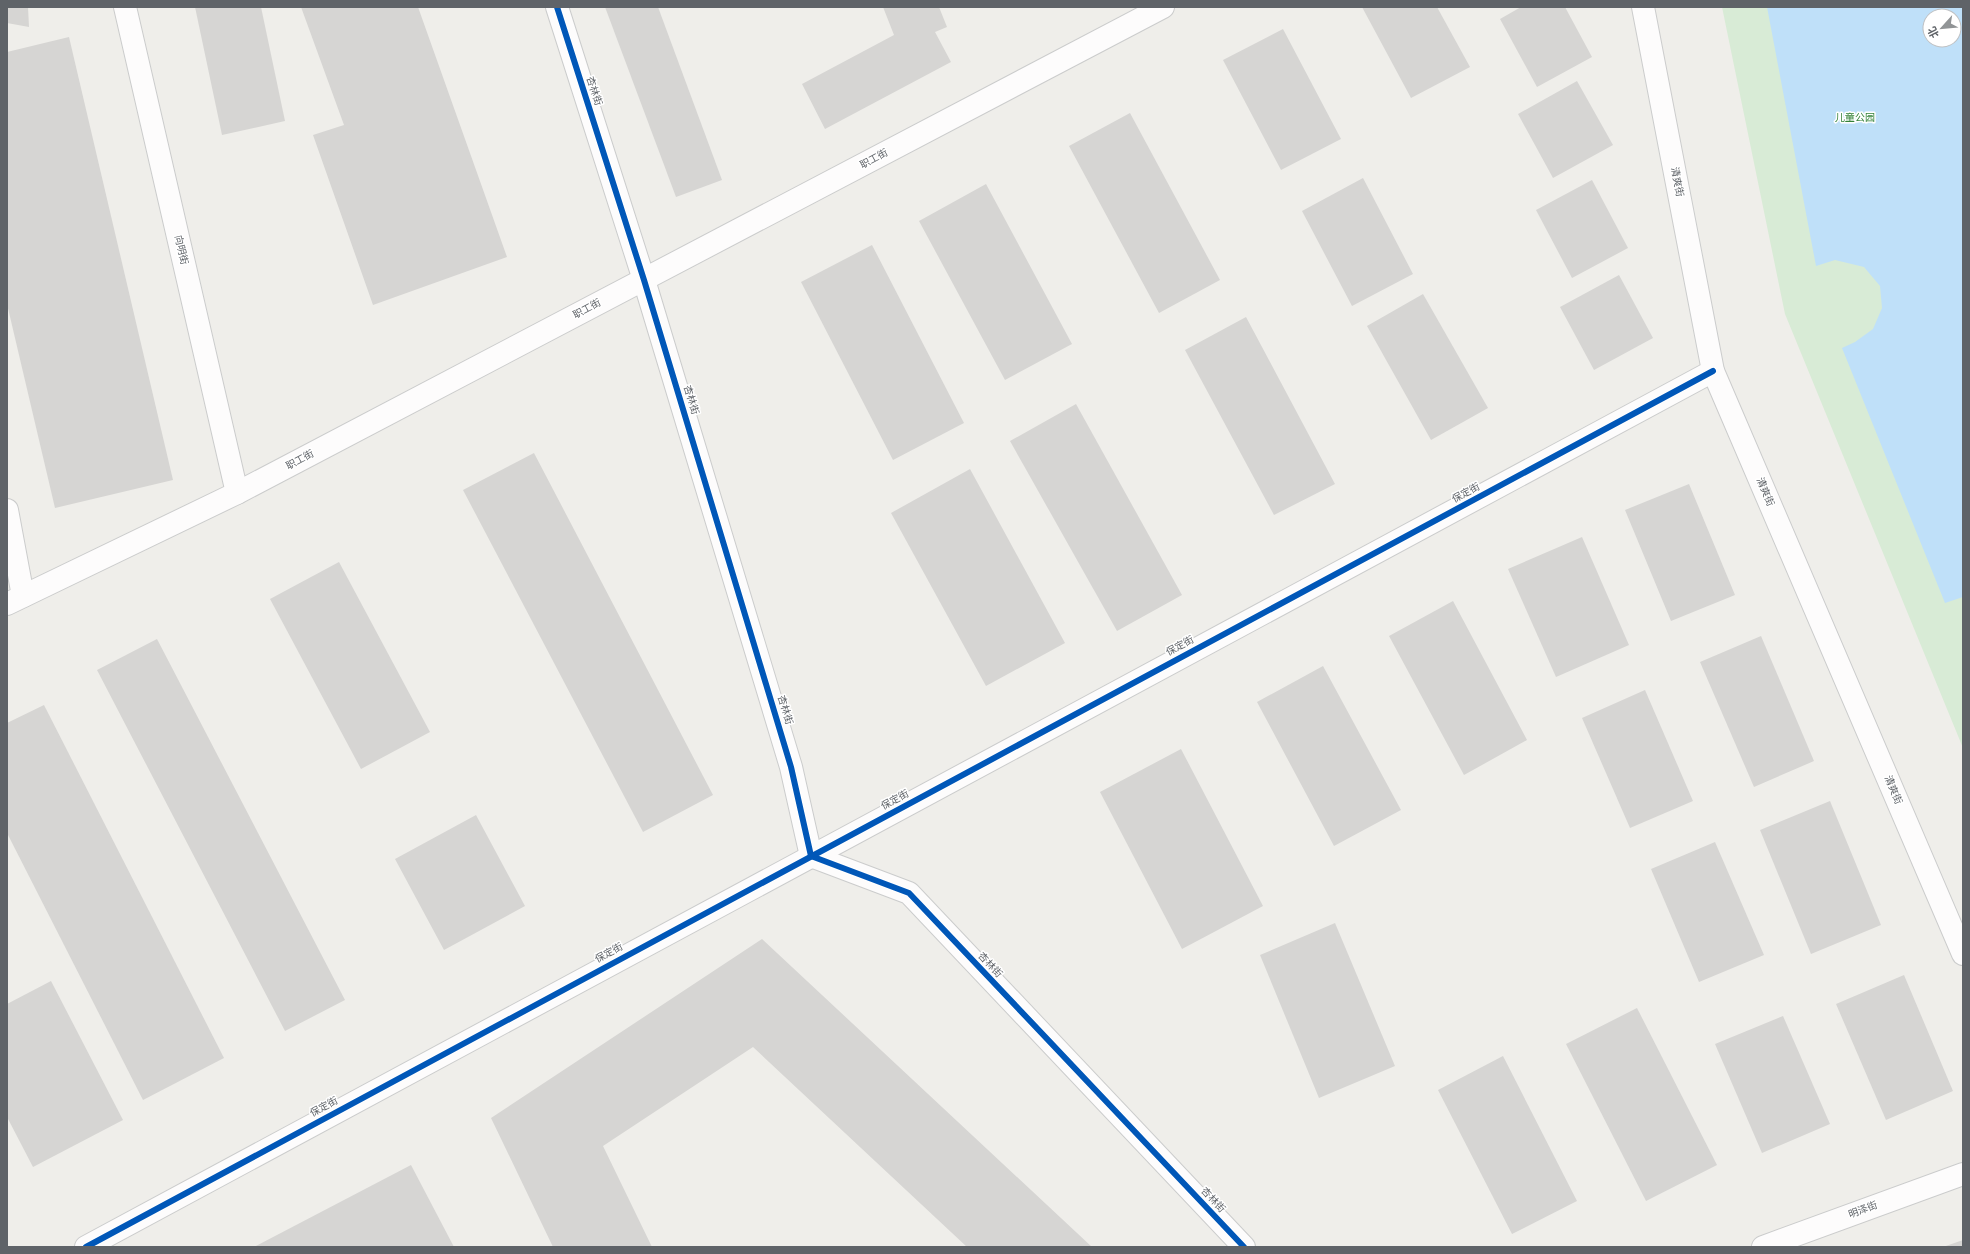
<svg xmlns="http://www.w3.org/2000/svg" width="1970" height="1254" font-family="'Varela Round','Noto Sans SC',sans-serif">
  <rect width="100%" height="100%" fill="#efeeea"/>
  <path fill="#d8ebd6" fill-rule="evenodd" d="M1722,7H1963V748L1785,314ZM1930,16H1954V40H1930Z"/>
  <path fill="#bfe0f9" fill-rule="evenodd" d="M1767,7H1963V597L1945,603L1842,348L1855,342L1873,329L1882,308L1880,286L1864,267L1835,260L1816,266ZM1930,16H1954V40H1930Z"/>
  <g fill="#d6d5d3">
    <path d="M7,7H28L29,27L7,23Z"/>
    <path d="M195,7H261L285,121L222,135Z"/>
    <path d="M301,7H418L507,257L373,305L313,135L344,125Z"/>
    <path d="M605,7H658L722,180L676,197Z"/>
    <path d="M883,7H939L947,27L935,32L951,62L825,129L802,84L894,35Z"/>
    <path d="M1362,7H1437L1470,67L1411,98Z"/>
    <path d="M1521,7H1565L1592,57L1537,87L1500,19Z"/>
    <path d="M1283,29L1341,139L1281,170L1223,60Z"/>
    <path d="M69,37L173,480L55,508L7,304V52Z"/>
    <path d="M1577,81L1613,145L1553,178L1518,114Z"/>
    <path d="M1130,113L1220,280L1159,313L1069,146Z"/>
    <path d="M1363,178L1413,274L1352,306L1302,211Z"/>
    <path d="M1592,180L1628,248L1572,278L1536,210Z"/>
    <path d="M986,184L1072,344L1005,380L919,221Z"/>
    <path d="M872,245L964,423L893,460L801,282Z"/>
    <path d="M1619,275L1653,338L1594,370L1560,307Z"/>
    <path d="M1423,294L1488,408L1431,440L1367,326Z"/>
    <path d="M1246,317L1335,484L1274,515L1185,350Z"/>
    <path d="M1076,404L1182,595L1117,631L1010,441Z"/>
    <path d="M534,453L713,795L643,832L463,490Z"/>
    <path d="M970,469L1065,643L986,686L891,513Z"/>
    <path d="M1689,484L1735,595L1671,621L1625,510Z"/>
    <path d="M1582,537L1629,645L1556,677L1508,569Z"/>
    <path d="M339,562L430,732L361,769L270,599Z"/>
    <path d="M1453,601L1527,740L1464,775L1389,636Z"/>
    <path d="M1761,636L1814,761L1754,787L1700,662Z"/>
    <path d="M157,639L345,1000L285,1031L97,670Z"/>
    <path d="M1323,666L1401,810L1334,846L1257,702Z"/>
    <path d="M1645,690L1693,801L1630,828L1582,718Z"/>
    <path d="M44,705L224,1058L143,1100L7,833V723Z"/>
    <path d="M1181,749L1263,906L1182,949L1100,792Z"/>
    <path d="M1830,801L1881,925L1811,954L1760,830Z"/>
    <path d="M476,815L525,906L444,950L395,859Z"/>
    <path d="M1715,842L1764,955L1699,982L1651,869Z"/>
    <path d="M1335,923L1395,1066L1319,1098L1260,955Z"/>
    <path d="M762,939L1092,1247H967L753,1047L603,1146L652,1247H553L491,1118Z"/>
    <path d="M1904,975L1953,1091L1886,1120L1836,1004Z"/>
    <path d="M51,981L123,1120L33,1167L7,1117V1004Z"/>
    <path d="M1637,1008L1717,1165L1646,1201L1566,1044Z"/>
    <path d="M1783,1016L1830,1124L1762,1153L1715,1044Z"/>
    <path d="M1503,1056L1577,1201L1512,1234L1438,1090Z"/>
    <path d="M411,1165L454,1247H254Z"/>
    <path d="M1963,1240V1247H1943Z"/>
  </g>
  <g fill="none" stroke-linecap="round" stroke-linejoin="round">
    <g stroke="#cbcccc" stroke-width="24">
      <g id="minor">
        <path d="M125,7L237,493"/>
        <path d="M557,7L644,280L791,767L811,856L909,893L1244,1247"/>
        <path d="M1643,7L1713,371L1963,954"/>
        <path d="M7,510L23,596"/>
        <path d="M7,604L237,493L1163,7"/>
        <path d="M86,1247L1713,371"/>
        <path d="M1763,1247L1963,1174"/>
      </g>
    </g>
    <use href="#minor" stroke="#fdfcfc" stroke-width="22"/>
    <g stroke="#fff" stroke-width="8">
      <g id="cycleway">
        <path d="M557,7L644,280L791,767L811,856L909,893L1244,1247"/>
        <path d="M86,1247L1713,371"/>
      </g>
    </g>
    <use href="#cycleway" stroke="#0057b8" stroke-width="6"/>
  </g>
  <g text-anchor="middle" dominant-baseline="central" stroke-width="3" stroke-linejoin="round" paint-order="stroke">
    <g font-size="10" fill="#5f6368" stroke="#fff">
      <text transform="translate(594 91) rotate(72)">杏林街</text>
      <text transform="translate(874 159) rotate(-28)">职工街</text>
      <text transform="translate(1677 182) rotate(79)">清爽街</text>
      <text transform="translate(181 250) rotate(77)">向明街</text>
      <text transform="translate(587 309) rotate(-28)">职工街</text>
      <text transform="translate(691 400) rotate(73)">杏林街</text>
      <text transform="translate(300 460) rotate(-28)">职工街</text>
      <text transform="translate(1765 492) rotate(67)">清爽街</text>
      <text transform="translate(1466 493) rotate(-28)">保定街</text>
      <text transform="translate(1180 646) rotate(-28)">保定街</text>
      <text transform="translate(785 710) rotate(73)">杏林街</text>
      <text transform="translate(1893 790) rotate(67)">清爽街</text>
      <text transform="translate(895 800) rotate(-28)">保定街</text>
      <text transform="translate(609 953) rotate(-28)">保定街</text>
      <text transform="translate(990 965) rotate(47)">杏林街</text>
      <text transform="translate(324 1107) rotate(-28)">保定街</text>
      <text transform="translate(1213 1200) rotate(47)">杏林街</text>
      <text transform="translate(1863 1210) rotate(-20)">明泽街</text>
    </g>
    <g font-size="10" fill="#348238" stroke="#fff">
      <text x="1855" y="118">儿童公园</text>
    </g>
  </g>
  <rect width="1970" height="1254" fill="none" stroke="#5f6368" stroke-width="16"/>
  <g transform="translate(1942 28) rotate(243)"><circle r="19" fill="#ffffff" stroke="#bfc1c3"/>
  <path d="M0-3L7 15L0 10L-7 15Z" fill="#919496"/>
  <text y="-6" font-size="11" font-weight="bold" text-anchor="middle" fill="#5f6368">北</text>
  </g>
</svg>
